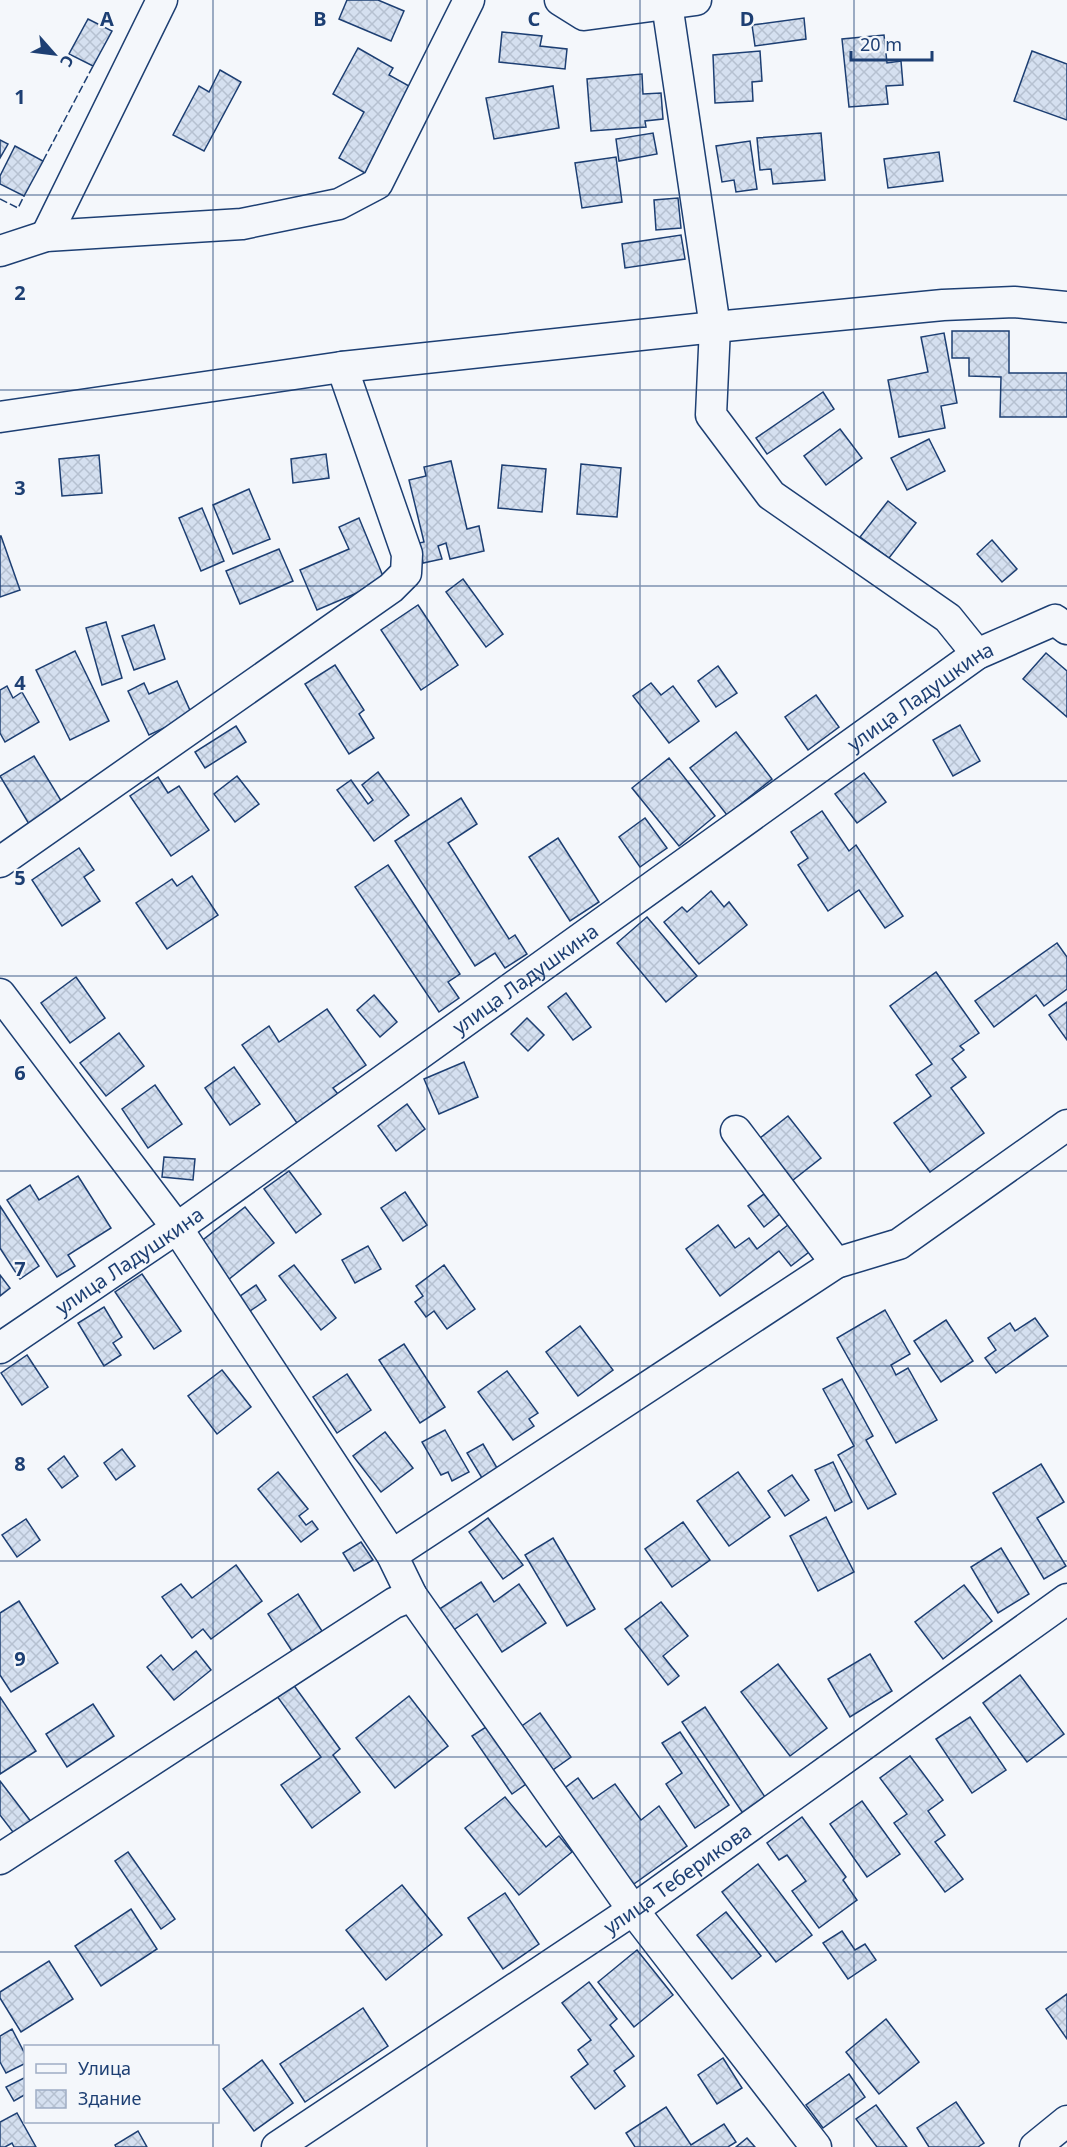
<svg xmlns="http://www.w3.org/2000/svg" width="1067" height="2147" font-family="'Noto Sans',sans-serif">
  <defs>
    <pattern id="building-cross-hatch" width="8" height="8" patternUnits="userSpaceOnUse" patternTransform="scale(1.5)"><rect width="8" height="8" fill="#d5e0f0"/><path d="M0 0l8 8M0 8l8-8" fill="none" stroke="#b6c1d1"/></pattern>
  </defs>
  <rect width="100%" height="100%" fill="#f4f7fb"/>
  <g fill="url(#building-cross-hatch)" stroke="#1d3f73" stroke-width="1.5">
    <path d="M347,0H378L404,11L391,41L339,19Z"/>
    <path d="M804,18L806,39L755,46L752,25Z"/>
    <path d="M88,19L112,31L93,66L69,54Z"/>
    <path d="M502,32L542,36L540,46L567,49L565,69L499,62Z"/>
    <path d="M884,35L887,63L901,61L903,85L886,86L888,104L849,107L842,39Z"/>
    <path d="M358,48L393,68L389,75L418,91L370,176L339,158L364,112L333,94Z"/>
    <path d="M760,51L762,81L752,82L753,101L715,103L713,55Z"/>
    <path d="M1032,51L1067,64V120L1014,101Z"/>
    <path d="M220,70L241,82L204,151L173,135L199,86L209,92Z"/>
    <path d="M642,74L643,94L661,93L663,119L645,121L646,127L591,131L587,79Z"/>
    <path d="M553,86L559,128L494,139L486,98Z"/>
    <path d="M653,133L657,154L619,161L616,139Z"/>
    <path d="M821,133L825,180L773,184L771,169L760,170L757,138Z"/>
    <path d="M0,140L8,144L0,158Z"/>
    <path d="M750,141L757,189L736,192L734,180L722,182L716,146Z"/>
    <path d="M15,146L43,161L24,196L0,184V176Z"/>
    <path d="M939,152L943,181L888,188L884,159Z"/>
    <path d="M616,157L622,202L582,208L575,163Z"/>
    <path d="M678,198L681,228L656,230L654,200Z"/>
    <path d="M681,235L685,259L625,268L622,244Z"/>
    <path d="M952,331H1009V373H1067V417H1000L1001,377L969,376V358H952Z"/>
    <path d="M944,333L957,403L941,406L945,428L899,437L888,380L928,372L921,337Z"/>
    <path d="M823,392L834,409L767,454L756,438Z"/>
    <path d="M840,429L862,458L826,485L804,456Z"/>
    <path d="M929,439L945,471L907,490L891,458Z"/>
    <path d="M326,454L329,478L293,483L291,459Z"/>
    <path d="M99,455L102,493L62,496L59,459Z"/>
    <path d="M451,461L467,529L479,526L484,551L450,559L446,543L438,546L442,559L423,563L419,543L424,542L409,480L426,476L424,467Z"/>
    <path d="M581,464L621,468L617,517L577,514Z"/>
    <path d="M502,465L546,469L542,512L498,508Z"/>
    <path d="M249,489L270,539L233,554L213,505Z"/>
    <path d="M888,501L916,523L889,558L860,537Z"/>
    <path d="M202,508L224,561L201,571L179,518Z"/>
    <path d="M359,518L385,581L317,610L300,570L349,549L339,527Z"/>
    <path d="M0,536H1L20,590L0,597Z"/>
    <path d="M992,540L1017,569L1002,582L977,554Z"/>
    <path d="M279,549L293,581L240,604L226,571Z"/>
    <path d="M463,579L503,634L486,647L446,592Z"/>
    <path d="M418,605L458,665L421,690L381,630Z"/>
    <path d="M106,622L122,678L102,685L86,628Z"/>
    <path d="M154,625L165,659L134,670L122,636Z"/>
    <path d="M75,651L109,721L70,740L36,670Z"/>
    <path d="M1046,653L1067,671V717L1023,679Z"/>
    <path d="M335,665L364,710L359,714L374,738L349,754L305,684Z"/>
    <path d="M718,666L737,693L716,707L698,681Z"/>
    <path d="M177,681L192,715L149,735L128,691L144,683L149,694Z"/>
    <path d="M651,683L661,695L673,686L699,721L669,743L633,696Z"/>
    <path d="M7,686L13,698L22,692L39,722L5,742L0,733V690Z"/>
    <path d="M816,695L839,727L808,750L785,717Z"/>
    <path d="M960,725L980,761L953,776L933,740Z"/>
    <path d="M236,726L246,742L205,768L195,752Z"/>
    <path d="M736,732L772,779L727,815L690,768Z"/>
    <path d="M34,756L63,804L29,824L0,776Z"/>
    <path d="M669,758L715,816L679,846L632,788Z"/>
    <path d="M378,772L409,815L374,841L337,790L351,780L368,804L373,800L362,785Z"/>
    <path d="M864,773L886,802L857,823L835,794Z"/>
    <path d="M237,776L259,804L235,822L214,794Z"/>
    <path d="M158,777L168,793L179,786L209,830L171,856L130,796Z"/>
    <path d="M461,798L477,824L448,843L509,939L515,935L527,954L505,968L495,953L475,966L395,841Z"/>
    <path d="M822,811L849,851L856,845L903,916L885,928L859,890L828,911L798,865L808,858L791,832Z"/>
    <path d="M645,818L667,848L640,867L619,837Z"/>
    <path d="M558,838L599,902L570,921L529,857Z"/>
    <path d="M79,848L94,870L84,877L100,901L62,926L32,880Z"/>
    <path d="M388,865L460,974L448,982L459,998L439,1012L355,887Z"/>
    <path d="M192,876L218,915L167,949L136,903L172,879L177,886Z"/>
    <path d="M711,891L724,907L729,902L747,925L699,964L664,922L682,907L687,912Z"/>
    <path d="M647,917L697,976L666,1002L617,943Z"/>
    <path d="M1057,943L1067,957V989L1044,1006L1036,995L994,1027L975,1001Z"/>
    <path d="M936,972L979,1033L960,1046L964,1050L952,1059L966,1077L951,1088L984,1133L930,1172L894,1123L931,1096L916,1075L932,1064L890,1006Z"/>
    <path d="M76,977L105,1018L70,1043L41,1003Z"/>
    <path d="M566,993L591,1027L573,1040L548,1007Z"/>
    <path d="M374,995L397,1022L380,1037L357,1010Z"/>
    <path d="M1067,1002V1040L1049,1015Z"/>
    <path d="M327,1009L366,1065L333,1088L338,1094L297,1123L242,1045L269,1026L279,1042Z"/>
    <path d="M527,1018L544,1035L528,1051L511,1034Z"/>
    <path d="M119,1033L144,1066L106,1096L80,1063Z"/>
    <path d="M464,1062L478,1097L439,1114L424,1079Z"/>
    <path d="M234,1067L260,1104L230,1125L205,1088Z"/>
    <path d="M155,1085L182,1124L148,1148L122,1109Z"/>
    <path d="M407,1104L425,1129L396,1151L378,1126Z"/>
    <path d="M788,1116L821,1158L788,1184L755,1142Z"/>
    <path d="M164,1157L195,1159L193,1180L162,1177Z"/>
    <path d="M289,1171L321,1214L296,1233L264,1189Z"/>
    <path d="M78,1176L111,1228L68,1255L75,1266L57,1277L7,1200L30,1185L39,1200Z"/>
    <path d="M405,1192L427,1225L403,1241L381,1208Z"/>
    <path d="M764,1194L780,1214L764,1227L748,1206Z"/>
    <path d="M0,1206L39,1266L20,1279L0,1248Z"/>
    <path d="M245,1207L274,1243L228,1280L199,1243Z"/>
    <path d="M718,1225L735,1248L749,1238L757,1249L788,1225L809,1252L791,1266L779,1251L720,1296L686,1249Z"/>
    <path d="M368,1246L381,1269L355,1283L342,1260Z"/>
    <path d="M294,1265L336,1318L321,1330L279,1276Z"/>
    <path d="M444,1265L475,1309L447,1329L434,1311L426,1317L415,1302L423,1296L416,1286Z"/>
    <path d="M142,1274L181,1331L154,1349L115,1292Z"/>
    <path d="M0,1275L10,1288L0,1296Z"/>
    <path d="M256,1285L266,1300L243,1316L233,1301Z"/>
    <path d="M104,1307L122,1337L113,1343L121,1355L104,1366L78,1323Z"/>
    <path d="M885,1310L910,1354L891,1365L896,1375L908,1368L937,1420L896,1443L837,1338Z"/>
    <path d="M1035,1318L1048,1336L996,1373L985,1358L996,1350L988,1338L1010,1323L1015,1331Z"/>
    <path d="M946,1320L973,1361L941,1382L914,1341Z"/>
    <path d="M580,1326L613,1370L578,1396L546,1352Z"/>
    <path d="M404,1344L445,1407L420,1423L379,1360Z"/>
    <path d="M27,1355L48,1387L22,1405L1,1373Z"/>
    <path d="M222,1370L251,1407L217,1434L188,1396Z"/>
    <path d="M507,1371L538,1413L529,1419L534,1426L513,1440L478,1392Z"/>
    <path d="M347,1374L371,1410L337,1433L313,1397Z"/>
    <path d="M842,1379L873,1436L866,1440L896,1494L868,1509L838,1455L854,1446L823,1389Z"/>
    <path d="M445,1430L469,1472L452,1481L448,1472L441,1475L422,1442Z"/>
    <path d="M385,1432L413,1468L381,1492L353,1456Z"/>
    <path d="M483,1444L500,1473L485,1483L467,1453Z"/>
    <path d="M122,1449L135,1466L116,1480L104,1463Z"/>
    <path d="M64,1456L78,1476L62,1488L48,1469Z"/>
    <path d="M833,1462L852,1502L835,1511L815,1470Z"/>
    <path d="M1041,1464L1064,1502L1037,1518L1066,1566L1044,1579L993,1493Z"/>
    <path d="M278,1472L308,1509L299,1516L306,1525L312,1521L318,1529L301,1542L258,1489Z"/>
    <path d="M738,1472L770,1517L729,1546L697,1501Z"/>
    <path d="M792,1475L809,1500L785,1516L768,1491Z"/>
    <path d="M826,1517L854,1572L818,1591L790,1536Z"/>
    <path d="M488,1518L523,1565L503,1579L469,1532Z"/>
    <path d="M26,1519L40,1540L17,1557L2,1535Z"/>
    <path d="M683,1522L710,1560L672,1587L645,1549Z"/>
    <path d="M553,1538L595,1609L567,1626L525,1555Z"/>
    <path d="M361,1542L373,1560L354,1571L343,1553Z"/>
    <path d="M1001,1548L1029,1594L998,1613L971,1567Z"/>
    <path d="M236,1565L262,1601L211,1639L203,1629L192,1638L162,1597L181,1584L192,1598Z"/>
    <path d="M481,1582L494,1602L519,1584L546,1623L502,1652L477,1614L452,1631L438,1610Z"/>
    <path d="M964,1585L992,1621L943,1659L915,1622Z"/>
    <path d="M298,1594L322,1631L292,1651L268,1614Z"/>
    <path d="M19,1601L58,1663L11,1692L0,1675V1613Z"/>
    <path d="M661,1602L688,1636L663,1656L679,1676L668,1685L625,1629Z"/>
    <path d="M196,1651L211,1670L174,1700L147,1667L161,1655L173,1670Z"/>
    <path d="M870,1654L892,1691L850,1717L828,1679Z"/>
    <path d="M778,1664L827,1728L790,1756L741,1692Z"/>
    <path d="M1020,1675L1064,1734L1027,1762L983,1703Z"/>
    <path d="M290,1680L340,1749L333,1755L360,1792L312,1828L281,1785L321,1757L274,1692Z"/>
    <path d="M409,1696L448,1746L395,1788L356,1738Z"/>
    <path d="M0,1697L36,1751L0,1774Z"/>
    <path d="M93,1704L114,1736L67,1767L46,1734Z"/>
    <path d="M705,1707L767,1800L744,1815L682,1722Z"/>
    <path d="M540,1713L571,1757L550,1772L519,1728Z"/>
    <path d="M970,1717L1006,1770L972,1793L936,1739Z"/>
    <path d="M486,1727L526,1784L512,1794L472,1736Z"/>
    <path d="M680,1732L729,1805L695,1828L666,1784L682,1773L662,1743Z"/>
    <path d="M910,1756L943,1800L928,1811L945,1835L935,1842L963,1879L945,1892L894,1823L907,1814L880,1778Z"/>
    <path d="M578,1778L593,1799L615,1784L641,1820L659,1806L687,1846L631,1886L562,1790Z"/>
    <path d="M0,1781L32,1823L16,1836L0,1815Z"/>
    <path d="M505,1797L546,1847L559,1836L572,1852L519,1895L465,1828Z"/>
    <path d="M862,1801L900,1854L867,1877L830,1824Z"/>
    <path d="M802,1817L846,1877L843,1880L857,1900L819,1928L792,1891L806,1881L787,1855L779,1860L767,1843Z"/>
    <path d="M128,1852L175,1919L161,1929L115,1861Z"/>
    <path d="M758,1864L812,1935L776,1962L722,1892Z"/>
    <path d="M402,1885L442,1935L386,1980L346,1930Z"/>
    <path d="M505,1893L539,1944L503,1969L468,1918Z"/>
    <path d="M131,1909L157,1949L101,1986L75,1946Z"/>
    <path d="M726,1912L761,1956L732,1979L697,1935Z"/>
    <path d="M842,1931L855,1950L865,1944L876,1960L848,1979L823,1943Z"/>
    <path d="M637,1950L673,1995L634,2027L598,1982Z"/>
    <path d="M49,1961L73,1999L21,2032L0,1998V1992Z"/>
    <path d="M589,1982L617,2019L610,2025L634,2056L614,2071L625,2086L595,2109L571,2077L588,2064L578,2050L591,2040L562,2003Z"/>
    <path d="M1067,1994V2039L1046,2009Z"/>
    <path d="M363,2008L388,2046L305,2102L280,2064Z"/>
    <path d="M886,2019L919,2062L879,2094L846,2052Z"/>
    <path d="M12,2029L26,2056V2063L6,2073L0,2062V2036Z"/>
    <path d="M723,2058L742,2088L717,2104L698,2075Z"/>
    <path d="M262,2060L293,2103L254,2131L223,2089Z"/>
    <path d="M849,2074L865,2097L823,2128L806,2105Z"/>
    <path d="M26,2077V2094L14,2101L6,2087Z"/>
    <path d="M956,2102L984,2143L978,2147H929L917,2128Z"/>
    <path d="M876,2105L907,2147H877L856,2119Z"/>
    <path d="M666,2107L691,2145L724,2124L736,2142L728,2147H635L626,2133Z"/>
    <path d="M17,2113L36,2147H14L12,2143L5,2147H0V2122Z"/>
    <path d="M138,2131L147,2147H116L115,2145Z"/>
    <path d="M747,2138L755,2147H736Z"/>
  </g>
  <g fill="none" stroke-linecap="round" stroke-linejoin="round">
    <g stroke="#1d3f73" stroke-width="33">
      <g id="minor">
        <path d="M560,0L584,15L696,0"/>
        <path d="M667,4L715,327L711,415L771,495L948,618L977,654"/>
        <path d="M46,236L162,0"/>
        <path d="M0,251L46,236L242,224L339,204L377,184L469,0"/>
        <path d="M0,417L342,367L715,327L943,305L1014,302L1067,307"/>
        <path d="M0,862L391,588L406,573L407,554L342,367"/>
        <path d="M0,994L177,1228L392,1555L412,1596L633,1910L816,2147"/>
        <path d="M736,1131L836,1263"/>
        <path id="s1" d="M0,1348L177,1228L977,654L1055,620L1067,629"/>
        <path d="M392,1555L836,1263L899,1244L1067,1125"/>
        <path d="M0,1859L394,1603L412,1596"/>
        <path id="s2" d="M277,2147L633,1910L1067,1599"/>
        <path d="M1035,2147L1067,2121"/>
      </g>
    </g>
    <use href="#minor" stroke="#f4f7fb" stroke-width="30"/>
    <g stroke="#1d3f73" stroke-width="1.5" stroke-dasharray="8 3" stroke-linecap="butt">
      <path d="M43,161L93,66"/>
      <path d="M0,199L18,208L24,196"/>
    </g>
  </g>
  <path fill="none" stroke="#1d3f73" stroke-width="1.5" stroke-opacity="0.55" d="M213,0V2046M427,0V2147M640,0V2147M854,0V2147M0,195H1067M0,390H1067M0,586H1067M0,781H1067M0,976H1067M0,1171H1067M0,1366H1067M0,1561H1067M0,1757H1067M0,1952H1067M213,2122V2147"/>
  <g text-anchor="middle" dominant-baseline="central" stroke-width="4.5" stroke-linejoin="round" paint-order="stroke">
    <g font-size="20" fill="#1d3f73" stroke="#f4f7fb">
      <text stroke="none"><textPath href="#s1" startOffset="1128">улица Ладушкина</textPath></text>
      <text stroke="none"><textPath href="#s1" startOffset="642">улица Ладушкина</textPath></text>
      <text stroke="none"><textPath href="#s1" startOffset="156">улица Ладушкина</textPath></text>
      <text stroke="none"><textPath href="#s2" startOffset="482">улица Теберикова</textPath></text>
    </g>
  </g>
  <g font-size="20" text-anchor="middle" font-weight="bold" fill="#1d3f73" stroke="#f4f7fb" stroke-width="4.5" stroke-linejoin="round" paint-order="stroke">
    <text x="107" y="26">A</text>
    <text x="320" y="26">B</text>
    <text x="534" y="26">C</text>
    <text x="747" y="26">D</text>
    <text x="20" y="104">1</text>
    <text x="20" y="300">2</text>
    <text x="20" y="495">3</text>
    <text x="20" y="690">4</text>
    <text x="20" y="885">5</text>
    <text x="20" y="1080">6</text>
    <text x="20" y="1276">7</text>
    <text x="20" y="1471">8</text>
    <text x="20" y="1666">9</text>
  </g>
  <rect x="24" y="2045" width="195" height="78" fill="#f4f7fb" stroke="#9eadc5" stroke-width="1.5"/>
  <rect x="36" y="2064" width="30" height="9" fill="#f4f7fb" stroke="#9eadc5" stroke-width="1.5"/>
  <text x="78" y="2075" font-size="18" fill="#1d3f73">Улица</text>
  <rect x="36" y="2090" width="30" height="18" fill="url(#building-cross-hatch)" stroke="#9eadc5" stroke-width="1.5"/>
  <text x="78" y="2105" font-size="18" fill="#1d3f73">Здание</text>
  <g transform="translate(54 54) rotate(118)" stroke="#f4f7fb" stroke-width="4.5" paint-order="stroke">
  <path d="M0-4.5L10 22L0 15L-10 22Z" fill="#1d3f73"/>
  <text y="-9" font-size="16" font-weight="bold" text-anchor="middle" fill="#1d3f73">С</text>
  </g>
  <path d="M851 51v9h81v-9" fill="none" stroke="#1d3f73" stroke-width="3"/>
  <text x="860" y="51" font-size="18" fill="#1d3f73" stroke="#f4f7fb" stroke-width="4.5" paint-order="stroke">20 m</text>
</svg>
